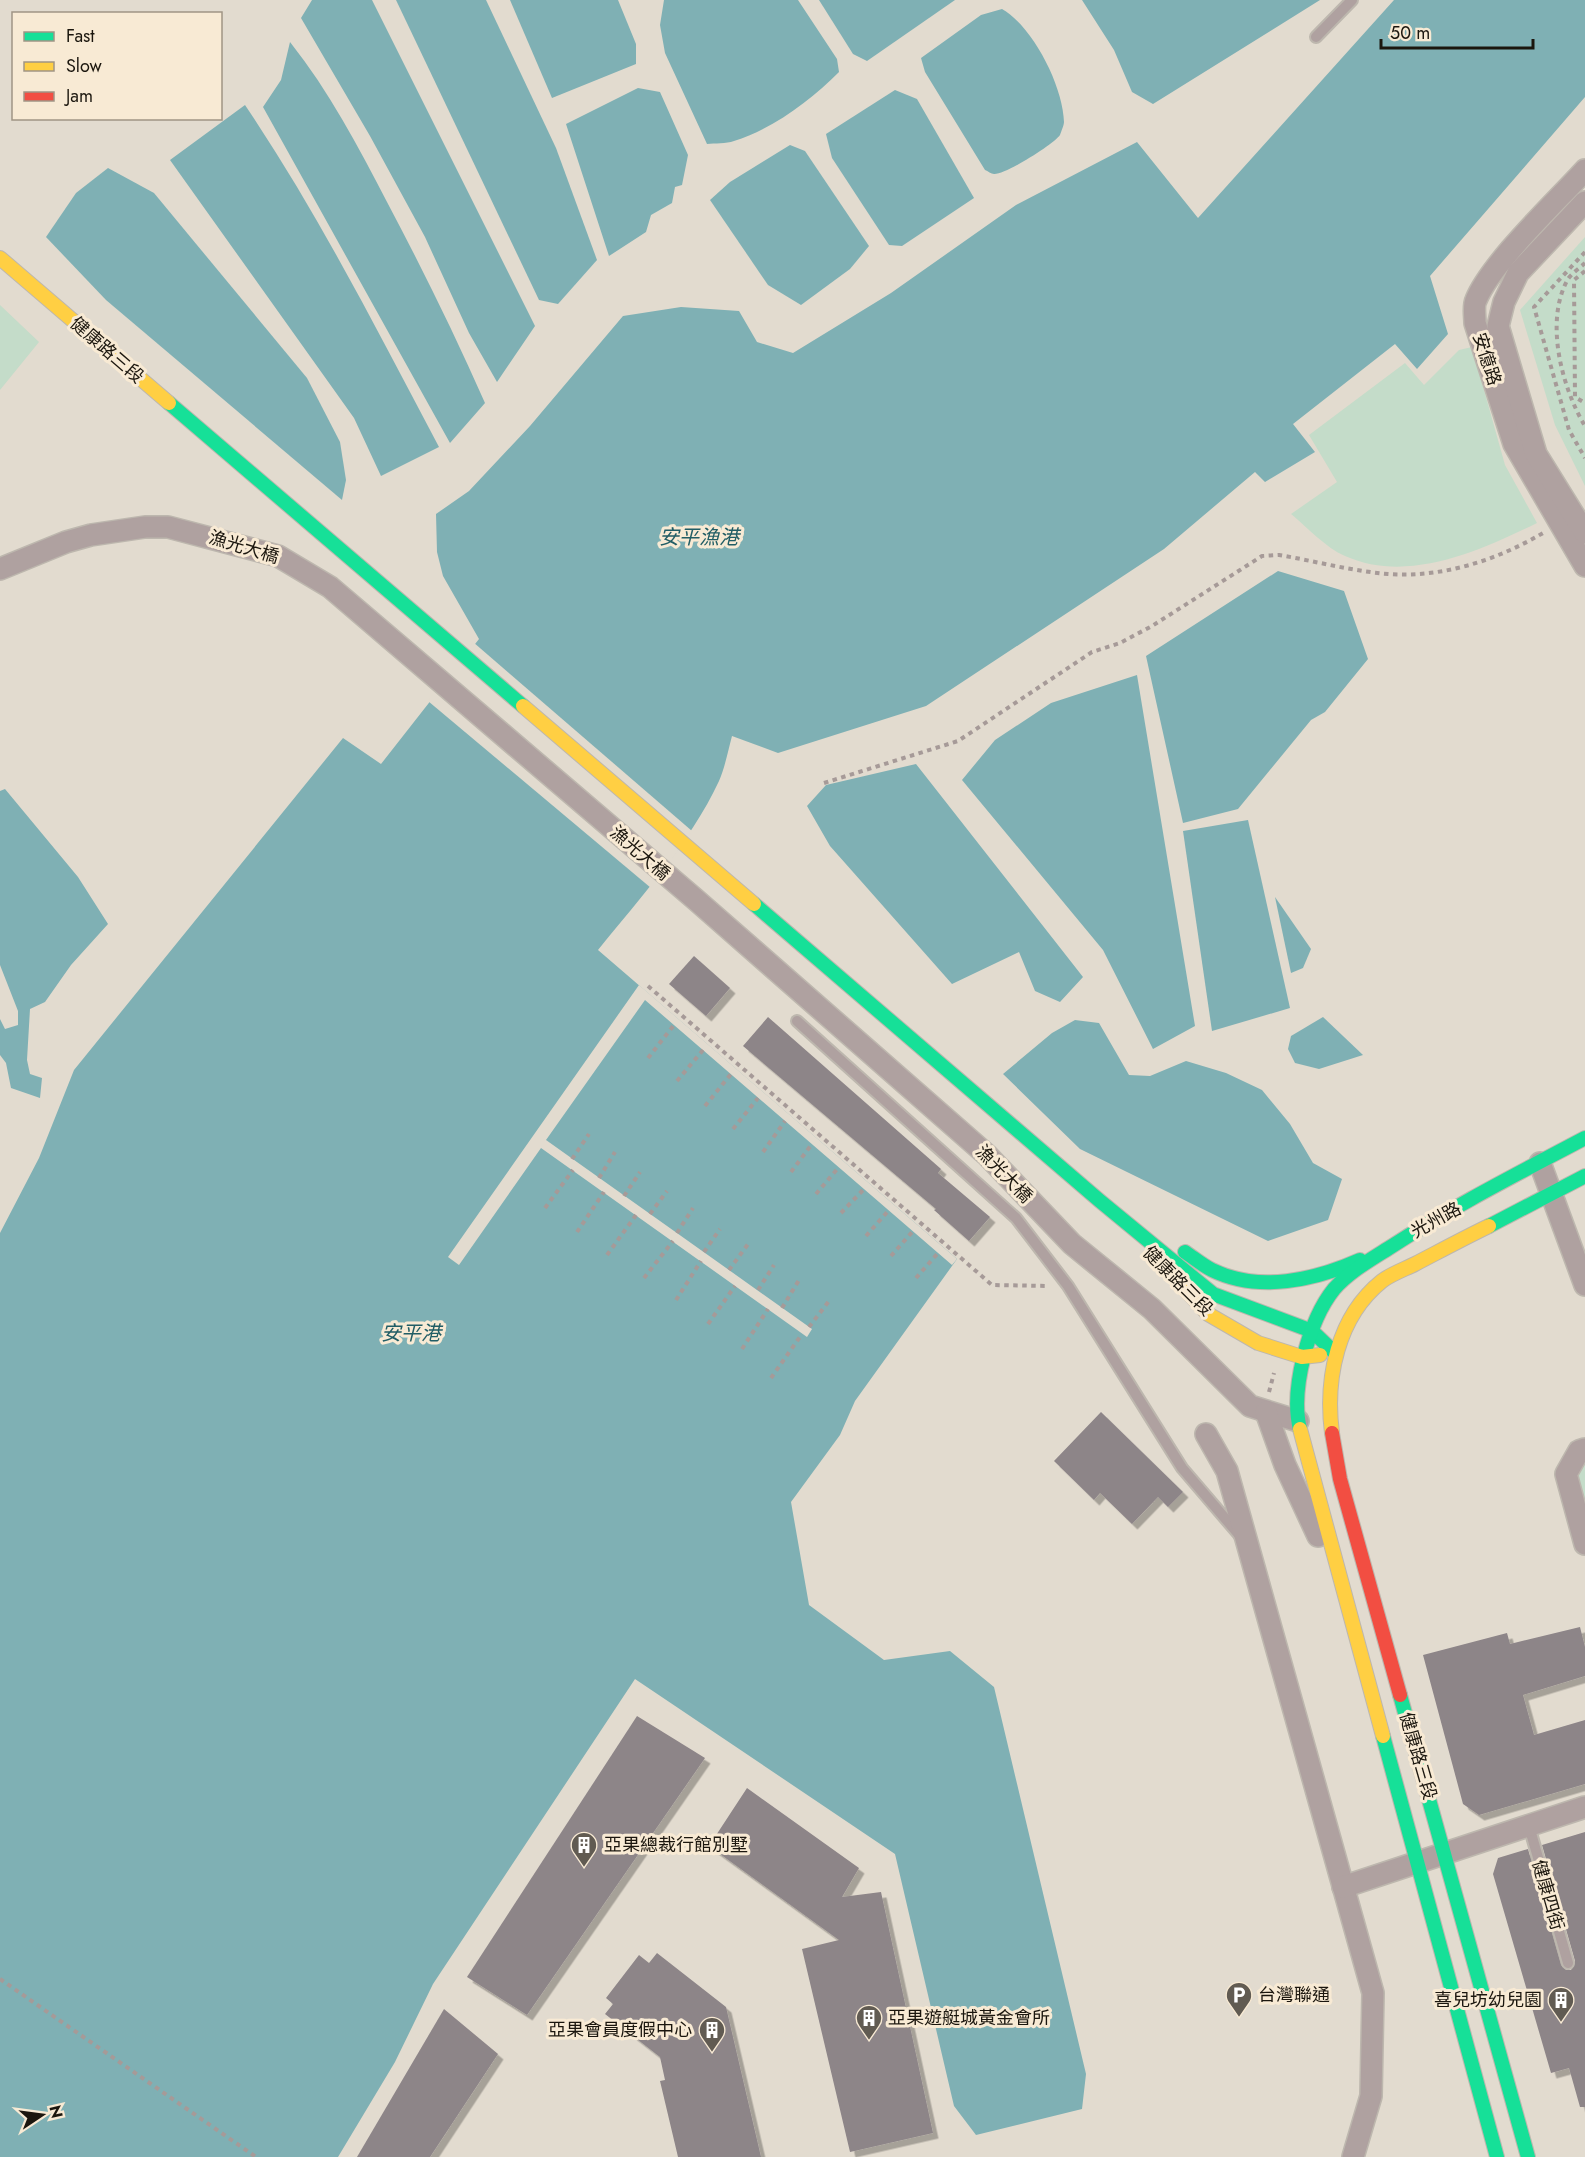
<svg xmlns="http://www.w3.org/2000/svg" width="1585" height="2157" font-family="Jost,'Noto Sans TC',sans-serif">
  <defs>
    <filter id="shadow"><feDropShadow dx="5.5" dy="5.5" stdDeviation="0" flood-color="#0004"/></filter>
  </defs>
  <rect width="100%" height="100%" fill="#e2dbcf"/>
  <g fill="#c4dcc9">
    <path d="M1585,237V486L1555,425L1520,310Z"/>
    <path d="M0,305L39,342L0,390Z"/>
    <path d="M1472,347L1505,465L1537,523C1480,551 1408,584 1345,556C1326,548 1307,527 1291,514L1337,482L1309,435L1405,363L1424,385L1459,350Z"/>
    <path d="M1585,1459V1507L1576,1474Z"/>
  </g>
  <g fill="#7fb0b4">
    <path d="M312,0H372L535,326L497,382L469,333L425,237L370,136L301,18Z"/>
    <path d="M396,0H486L556,148L597,260L558,304L539,300Z"/>
    <path d="M510,0H618L636,44V64L552,98Z"/>
    <path d="M664,0H798L837,59L839,72C811,100 773,129 734,141C726,144 715,143 707,144L665,53L660,25Z"/>
    <path d="M819,0H955L867,61L853,54Z"/>
    <path d="M1082,0H1320L1153,104L1132,92L1114,50Z"/>
    <path d="M1394,0H1585V97L1430,276L1448,334L1417,369L1395,344L1293,424L1315,452L1265,482L1255,472L1164,549L926,706L778,753L732,736C728,751 725,767 719,781C690,843 641,897 598,950L957,1259L855,1401L840,1435L791,1502L809,1605L884,1660L950,1651L994,1687L1086,2074L1082,2109L976,2135L954,2106L895,1854L635,1679L433,1984L395,2062L338,2157H0V1233L39,1158L74,1070L343,738L381,764L479,639L443,576L437,552L436,514L469,491L530,426L623,316L681,307L739,311L757,342L793,353L891,293L1016,205L1137,142L1198,218Z"/>
    <path d="M1002,9C1033,27 1063,86 1064,122C1064,125 1061,132 1060,135C1054,144 1005,175 994,174C991,174 988,171 985,170L925,72L921,58L981,15Z"/>
    <path d="M290,42C329,91 358,146 387,202C422,268 455,335 485,403L450,443L263,107L281,80Z"/>
    <path d="M638,88L660,92L688,155L682,185L675,187L672,203L651,215L646,232L609,256L566,124Z"/>
    <path d="M895,90L917,99L974,198L902,246L889,245L832,158L826,134Z"/>
    <path d="M245,105C318,213 378,332 439,447L381,476L354,418L170,160Z"/>
    <path d="M790,145L805,151L869,246L850,269L801,305L768,285L710,200L730,182Z"/>
    <path d="M108,168L154,193L307,378L340,442L346,480L342,500L106,300L46,237L76,193Z"/>
    <path d="M1278,571L1344,591L1368,659L1325,712L1311,720L1238,809L1183,823L1146,656Z"/>
    <path d="M1137,675L1195,1026L1153,1049L1103,950L962,780L995,740L1051,703Z"/>
    <path d="M916,764L1083,977L1060,1002L1035,991L1019,952L952,984L830,846L807,806L826,785Z"/>
    <path d="M5,789L78,877L108,924L71,965L45,1002L30,1009L27,1060L30,1074L42,1078L40,1098L11,1088L6,1063L0,1055V1019L5,1029L18,1025V1011L0,965V791Z"/>
    <path d="M1248,820L1290,1008L1212,1031L1183,831Z"/>
    <path d="M1275,897L1311,949L1303,968L1291,973Z"/>
    <path d="M1323,1017L1363,1055L1319,1069L1295,1063L1288,1049L1291,1036Z"/>
    <path d="M1075,1020L1099,1023L1129,1075L1150,1076L1186,1061L1226,1073L1262,1090L1290,1124L1313,1163L1342,1179L1328,1220L1268,1241L1080,1149L1003,1074L1052,1033Z"/>
  </g>
  <g fill="#e2dbcf">
    <path d="M473,642L692,831L651,888L428,701Z"/>
    <path d="M639,985L957,1259L952,1265L645,1000L546,1140L812,1329L807,1337L541,1148L459,1265L448,1257Z"/>
  </g>
  <g fill="#8d8588" filter="url(#shadow)">
    <path d="M694,956L730,988L706,1016L669,984Z"/>
    <path d="M768,1017L941,1169L938,1173L990,1217L969,1241L934,1210L936,1209L743,1046Z"/>
    <path d="M1101,1412L1183,1492L1168,1507L1158,1497L1132,1524L1100,1493L1094,1500L1054,1461Z"/>
    <path d="M1580,1627L1585,1647V1676L1523,1695L1534,1735L1585,1720V1784L1479,1815L1463,1804L1423,1655L1507,1633L1510,1644Z"/>
    <path d="M637,1716L705,1758L527,2015L467,1977Z"/>
    <path d="M747,1788L859,1868L842,1897L881,1892L933,2133L850,2152L802,1949L839,1940L709,1846Z"/>
    <path d="M1585,1832V2107H1580L1569,2068L1551,2073L1493,1874L1498,1858L1528,1849L1561,1965L1566,1970H1571L1575,1961L1542,1845Z"/>
    <path d="M657,1953L726,2007L761,2157H678L660,2081L665,2080L660,2057L605,2014L613,2004L606,1998L639,1955L649,1963Z"/>
    <path d="M444,2009L498,2054L430,2157H357Z"/>
  </g>
  <g fill="none" stroke-linecap="round" stroke-linejoin="round">
    <g stroke="#bdb7ae" stroke-width="14">
      <g id="lane">
        <path d="M1316,37L1352,0"/>
        <path d="M797,1021L1016,1218L1068,1286L1182,1468L1241,1537"/>
        <path d="M1529,1826L1568,1963"/>
      </g>
    </g>
    <g stroke="#bdb7ae" stroke-width="24">
      <g id="street">
        <path d="M1585,170C1556,202 1491,263 1476,300C1473,306 1475,316 1475,323L1514,444L1585,566"/>
        <path d="M1585,202L1518,273L1504,302L1498,326L1536,454L1585,533"/>
        <path d="M0,569L66,542L91,535L145,527H168L278,556L330,587L695,899L987,1155L1072,1244L1152,1309L1250,1406L1298,1421"/>
        <path d="M1540,1163L1585,1285"/>
        <path d="M1266,1412L1285,1465L1318,1536"/>
        <path d="M1206,1434L1227,1471L1373,1993L1371,2096L1353,2157"/>
        <path d="M1585,1449L1579,1451L1566,1474L1585,1544"/>
        <path d="M1343,1887L1585,1807"/>
      </g>
    </g>
    <g stroke="#bdb7ae" stroke-width="16">
      <g id="fast">
        <path d="M169,403L523,706"/>
        <path d="M754,904L1100,1201L1213,1294L1312,1331L1335,1353"/>
        <path d="M1489,1226L1585,1176"/>
        <path d="M1185,1252C1194,1258 1202,1265 1212,1270C1259,1293 1315,1280 1360,1260"/>
        <path d="M1300,1429C1290,1390 1309,1320 1334,1289C1349,1272 1370,1260 1389,1248C1452,1207 1519,1173 1585,1138"/>
        <path d="M1400,1695L1528,2157"/>
        <path d="M1383,1736L1497,2157"/>
      </g>
    </g>
    <g stroke="#bdb7ae" stroke-width="16">
      <g id="slow">
        <path d="M0,258L169,403"/>
        <path d="M523,706L754,904"/>
        <path d="M1181,1285L1208,1314L1258,1343L1302,1357L1320,1355"/>
        <path d="M1300,1429L1383,1736"/>
        <path d="M1332,1433C1325,1379 1337,1317 1382,1281C1391,1274 1405,1269 1415,1264C1440,1251 1464,1238 1489,1226"/>
      </g>
    </g>
    <g stroke="#bdb7ae" stroke-width="16">
      <path id="jam" d="M1332,1433L1340,1479L1400,1695"/>
    </g>
    <g stroke="#a69a98" stroke-width="4" stroke-dasharray="4.5 4.5" stroke-linecap="butt">
      <path d="M1585,252L1534,307L1569,430L1585,458"/>
      <path d="M1585,263C1580,268 1572,273 1568,279C1544,321 1562,388 1585,426"/>
      <path d="M1585,271L1574,280L1575,397L1585,403"/>
      <path d="M824,783L958,741L1092,652L1120,643L1152,626L1262,556L1279,555C1315,561 1351,571 1388,574C1443,578 1497,560 1543,533"/>
      <path d="M648,986L992,1285L1049,1286"/>
      <path d="M648,1058L674,1025"/>
      <path d="M677,1081L703,1050"/>
      <path d="M705,1106L731,1074"/>
      <path d="M733,1129L758,1098"/>
      <path d="M763,1152L785,1121"/>
      <path d="M572,1159L589,1134"/>
      <path d="M791,1172L812,1144"/>
      <path d="M599,1178L615,1152"/>
      <path d="M816,1194L839,1167"/>
      <path d="M624,1196L640,1172"/>
      <path d="M545,1208L573,1170"/>
      <path d="M841,1213L864,1189"/>
      <path d="M650,1214L667,1191"/>
      <path d="M577,1232L604,1192"/>
      <path d="M677,1233L693,1208"/>
      <path d="M866,1236L889,1210"/>
      <path d="M704,1252L720,1229"/>
      <path d="M607,1255L636,1215"/>
      <path d="M891,1256L913,1231"/>
      <path d="M729,1270L748,1244"/>
      <path d="M644,1278L673,1241"/>
      <path d="M916,1278L938,1253"/>
      <path d="M758,1290L774,1265"/>
      <path d="M676,1300L701,1261"/>
      <path d="M782,1308L799,1280"/>
      <path d="M708,1324L735,1286"/>
      <path d="M809,1327L829,1301"/>
      <path d="M742,1349L768,1309"/>
      <path d="M771,1378L802,1334"/>
      <path d="M1269,1392L1274,1373"/>
      <path d="M0,1979L256,2157"/>
    </g>
    <use href="#lane" stroke="#afa1a0" stroke-width="10"/>
    <use href="#street" stroke="#afa1a0" stroke-width="21"/>
    <use href="#fast" stroke="#16e098" stroke-width="14"/>
    <use href="#slow" stroke="#ffcf43" stroke-width="14"/>
    <use href="#jam" stroke="#f24e42" stroke-width="14"/>
  </g>
  <defs>
    <g id="building-pin" transform="scale(1.35)"><path d="M0 17L-7.5 6A9.5 9.5 0 1 1 7.5 6Z" fill="#615b52" stroke="#f8ead4"/><path d="M-4-6H4V6H1V3H-1V6H-4ZM-2.5-4.3h1.7v1.8h-1.7ZM.8-4.3h1.7v1.8H.8ZM-2.5-1h1.7V.8h-1.7ZM.8-1h1.7V.8H.8Z" fill="#fff"/></g>
    <g id="parking-pin" transform="scale(1.35)"><path d="M0 17L-7.5 6A9.5 9.5 0 1 1 7.5 6Z" fill="#615b52" stroke="#f8ead4"/><path d="M-3.5-5.5H1a3.5 3.5 0 0 1 0 7H-1V5.5H-3.5ZM-1-3.4V-.6H.8a1.4 1.4 0 0 0 0-2.8Z" fill="#fff"/></g>
  </defs>
  <g fill-rule="evenodd">
    <use href="#building-pin" x="584" y="1845"/>
    <use href="#parking-pin" x="1239" y="1995"/>
    <use href="#building-pin" x="1561" y="2000"/>
    <use href="#building-pin" x="869" y="2018"/>
    <use href="#building-pin" x="712" y="2030"/>
  </g>
  <g text-anchor="middle" dominant-baseline="central" stroke-width="6" stroke-linejoin="round" paint-order="stroke">
    <g font-size="18" fill="#1b160e" stroke="#f8ead4">
      <text transform="translate(107 350) rotate(41)">健康路三段</text>
      <text transform="translate(1487 359) rotate(72)">安億路</text>
      <text transform="translate(244 547) rotate(17)">漁光大橋</text>
      <text transform="translate(640 853) rotate(41)">漁光大橋</text>
      <text transform="translate(1004 1174) rotate(46)">漁光大橋</text>
      <text transform="translate(1436 1220) rotate(-29)">光州路</text>
      <text transform="translate(1178 1281) rotate(45)">健康路三段</text>
      <text transform="translate(1418 1756) rotate(74)">健康路三段</text>
      <text transform="translate(1548 1895) rotate(74)">健康四街</text>
    </g>
    <g font-size="18" fill="#1b160e" stroke="#f8ead4" text-anchor="start">
      <text x="604" y="1845">亞果總裁行館別墅</text>
      <text x="1258" y="1995">台灣聯通</text>
      <text x="1542" y="2000" text-anchor="end">喜兒坊幼兒園</text>
      <text x="888" y="2018">亞果遊艇城黃金會所</text>
      <text x="692" y="2030" text-anchor="end">亞果會員度假中心</text>
    </g>
    <g font-size="20" font-style="italic" fill="#215d65" stroke="#f8ead4">
      <text x="699" y="537">安平漁港</text>
      <text x="411" y="1333">安平港</text>
    </g>
  </g>
  <rect x="12" y="12" width="210" height="108" fill="#f8ead4" stroke="#a09585" stroke-width="1.5"/>
  <rect x="24" y="32" width="30" height="9" fill="#16e098" stroke="#a09585" stroke-width="1.5"/>
  <text x="66" y="42" font-size="18" fill="#1b160e">Fast</text>
  <rect x="24" y="62" width="30" height="9" fill="#ffcf43" stroke="#a09585" stroke-width="1.5"/>
  <text x="66" y="72" font-size="18" fill="#1b160e">Slow</text>
  <rect x="24" y="92" width="30" height="9" fill="#f24e42" stroke="#a09585" stroke-width="1.5"/>
  <text x="66" y="102" font-size="18" fill="#1b160e">Jam</text>
  <g transform="translate(42 2115) rotate(77)" stroke="#f8ead4" stroke-width="4.5" paint-order="stroke">
  <path d="M0-4.5L10 22L0 15L-10 22Z" fill="#1b160e"/>
  <text y="-9" font-size="16" font-weight="bold" text-anchor="middle" fill="#1b160e">N</text>
  </g>
  <path d="M1381 39v9h152v-9" fill="none" stroke="#1b160e" stroke-width="3"/>
  <text x="1390" y="39" font-size="18" fill="#1b160e" stroke="#f8ead4" stroke-width="4.5" paint-order="stroke">50 m</text>
</svg>
